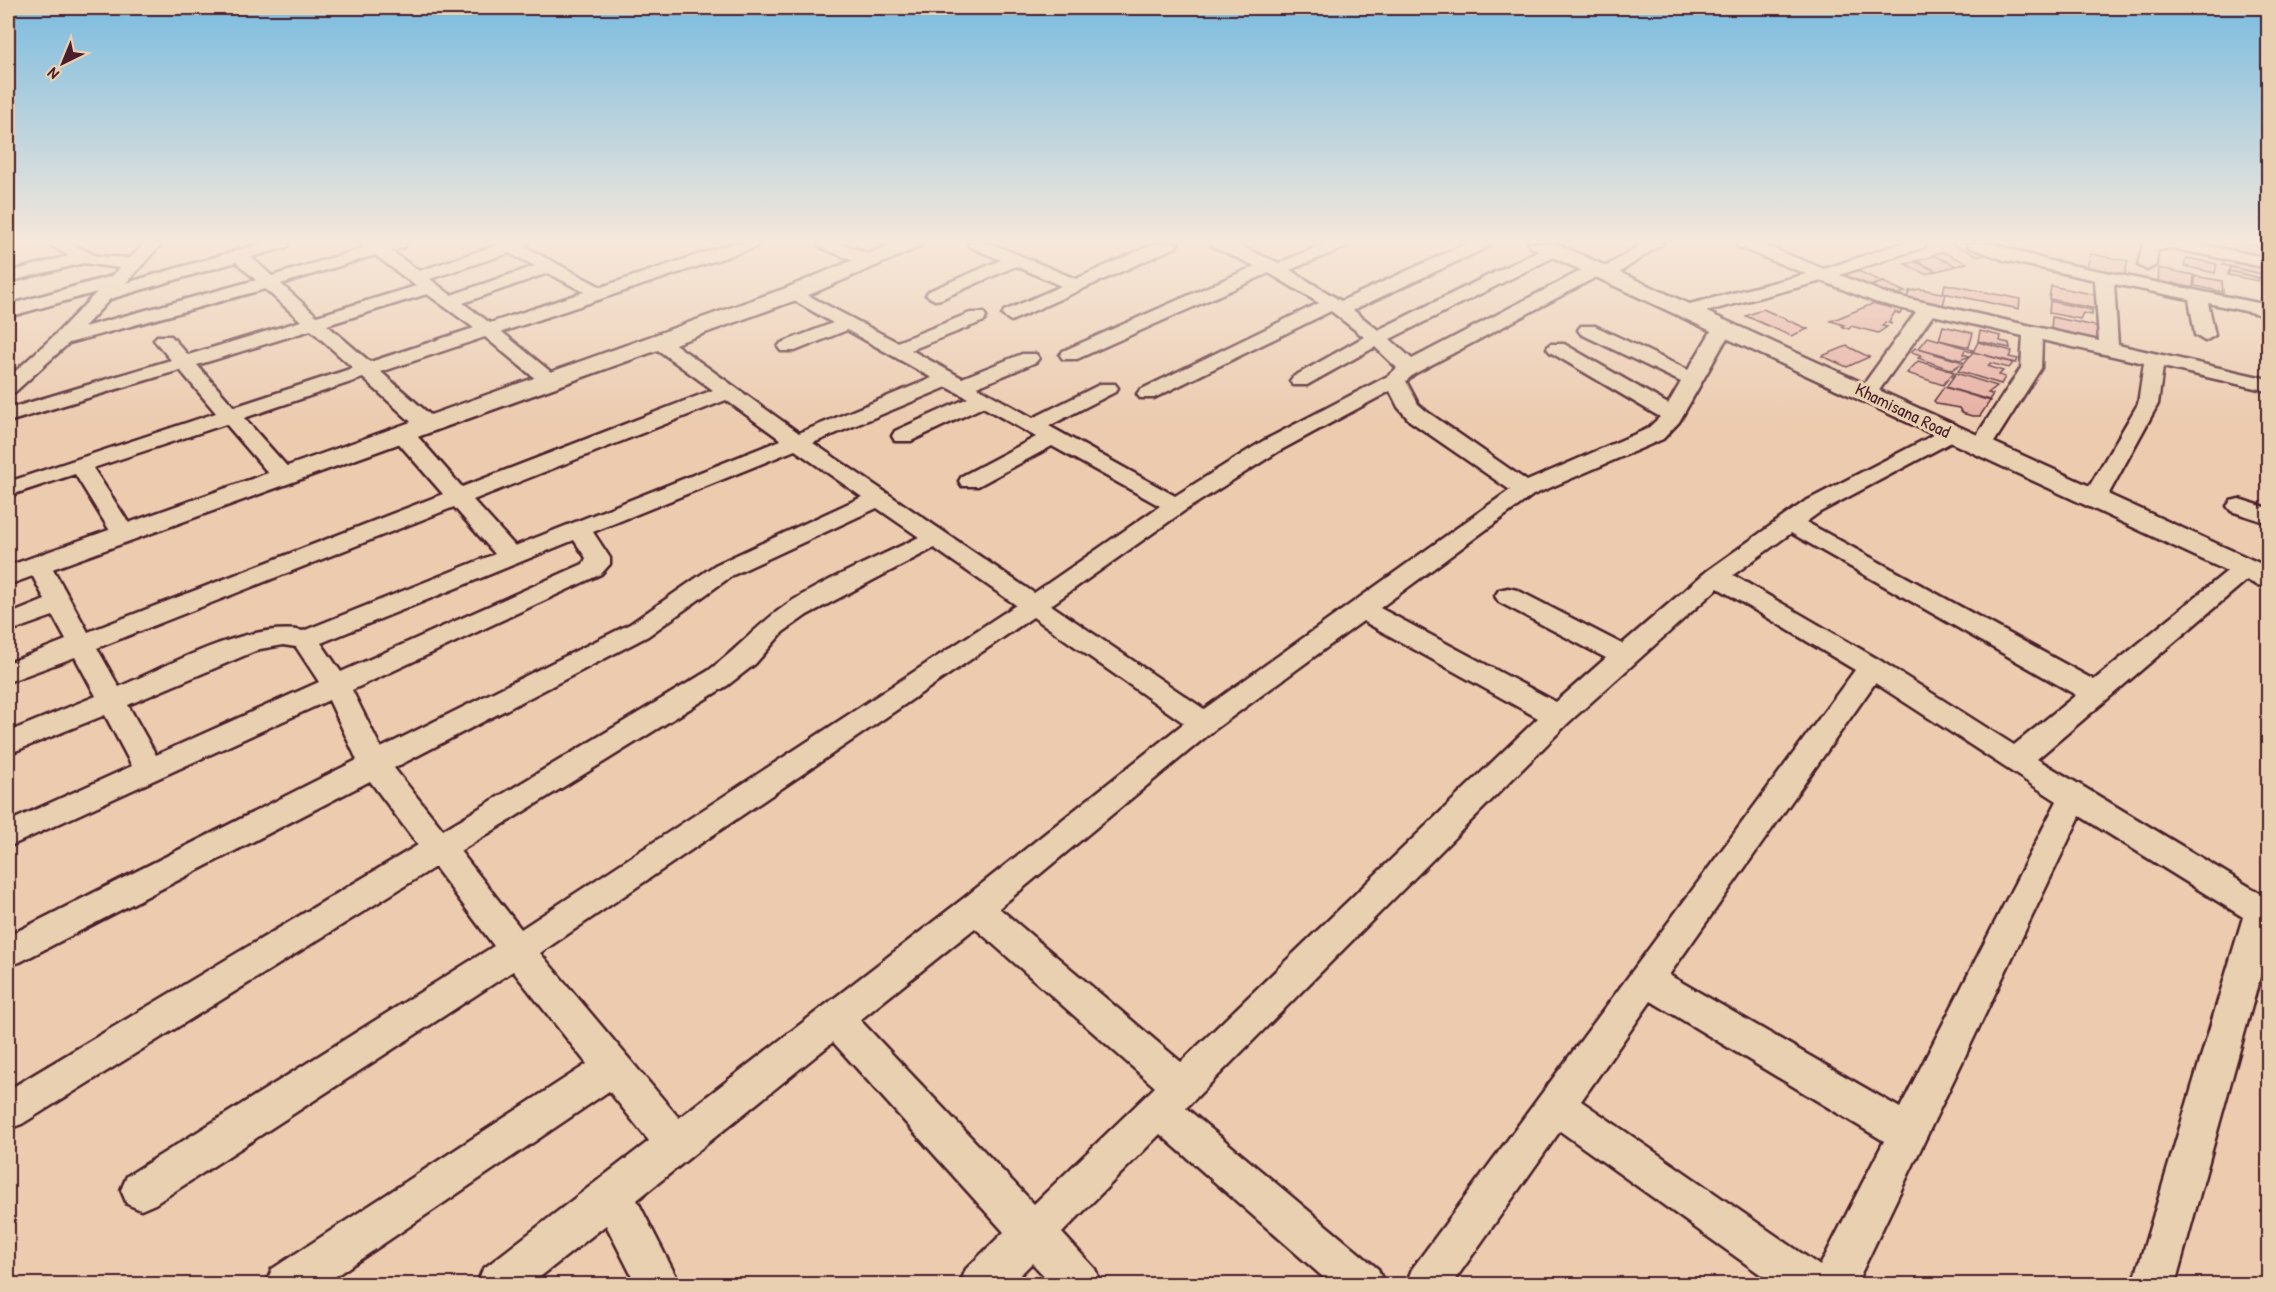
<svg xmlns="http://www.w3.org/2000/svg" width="2276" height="1292" font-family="'Patrick Hand',sans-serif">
  <rect width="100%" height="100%" fill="#eccbaf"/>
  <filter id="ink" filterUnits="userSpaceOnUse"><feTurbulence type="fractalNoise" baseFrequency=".0167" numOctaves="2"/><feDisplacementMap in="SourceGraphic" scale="12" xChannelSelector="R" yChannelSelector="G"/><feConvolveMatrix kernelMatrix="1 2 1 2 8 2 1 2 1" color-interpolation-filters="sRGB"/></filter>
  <g filter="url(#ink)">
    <g fill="#e6aea1" stroke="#4a1f2b" stroke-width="1.5">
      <path d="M1948,243H1968L1991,253L1980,256Z"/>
      <path d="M2218,243H2240L2262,247L2261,258L2217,249Z"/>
      <path d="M1943,252L1967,263L1956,266L1932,255Z"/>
      <path d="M2091,254L2128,261L2124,277L2086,269Z"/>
      <path d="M1935,256L1956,266L1937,271L1916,261Z"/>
      <path d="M2225,257L2264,266L2263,274L2223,265Z"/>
      <path d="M2187,258L2217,264L2215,273L2184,266Z"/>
      <path d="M1916,262L1936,271L1925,274L1905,264Z"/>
      <path d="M2230,267L2262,274L2261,278L2229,271Z"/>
      <path d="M2159,268L2194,275L2193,288L2172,283L2171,287L2158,284Z"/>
      <path d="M1856,270L1883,282L1865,288L1837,276Z"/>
      <path d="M2229,271L2259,278L2258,281L2228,275Z"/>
      <path d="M2195,276L2222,281L2223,292L2195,286Z"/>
      <path d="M1883,282L1905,292L1887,298L1865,288Z"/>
      <path d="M1945,284L2020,299L2019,309L1943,293Z"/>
      <path d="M2051,286L2097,295L2096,309L2049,299Z"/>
      <path d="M1921,289L1946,294L1942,309L1906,301L1909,291Z"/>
      <path d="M2050,301L2092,310V315L2083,313L2080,319L2049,313Z"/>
      <path d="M1877,302L1903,309L1900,314L1895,312L1889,322L1892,324L1885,322L1882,326L1887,327L1878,333L1851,326L1849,329L1842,327L1844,325L1831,321Z"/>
      <path d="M1763,309L1808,329L1791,336L1746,316Z"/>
      <path d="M2052,317L2105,328L2104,341L2051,330Z"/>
      <path d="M1943,326L1973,333L1969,347L1939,340Z"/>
      <path d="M1980,331L2001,336L2000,341L2009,343L2010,348L1978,341Z"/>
      <path d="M1928,337L1973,350L1971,352L1965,350L1963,354L1970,356L1960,360L1919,348Z"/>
      <path d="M1978,342L2012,351L2009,357L2018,359L2016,363L1973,352Z"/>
      <path d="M1847,346L1869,357L1847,367L1822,356Z"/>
      <path d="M1915,348L1963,362L1952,370L1918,358L1921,355L1911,352Z"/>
      <path d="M1973,352L2013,363L2009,368L1990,363L1988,366L2003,371L1999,375L2005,377L2001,384L1958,371Z"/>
      <path d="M1918,361L1954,372L1943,385L1907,373Z"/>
      <path d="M1956,373L1997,386L1988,393L1993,394L1989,400L1946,387Z"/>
      <path d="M1944,387L1990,401L1980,416H1972L1962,413L1959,408L1937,404L1934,401Z"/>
    </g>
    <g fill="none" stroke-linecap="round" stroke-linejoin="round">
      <g stroke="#4a1f2b" stroke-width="5">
        <g id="street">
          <path d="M47,243H69L97,256L130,258L145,243H162L126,283L263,243H289L287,247L251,257L272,276L364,248L361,243H406L404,247L391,251L419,271L497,245L496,243H529L525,247L601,287L733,243H758L756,247L502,332L557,377L560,381L557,385H543L485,337L381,372L436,420L439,425L436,430H420L363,378L244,418L292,472L295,477L292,482H276L226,424L93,468L136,534L133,539L124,541L115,539L75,474L8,496V482L216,413L180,370L8,422V409L171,360L154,340L157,336H171L188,355L301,321L265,289L69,343L15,392L8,394V378L55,335L97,292L8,317V305L112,276L120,268L83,263L8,282V272L69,256ZM509,253L535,266L451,295L430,279ZM375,255L416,286L317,316L281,284ZM236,262L256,280L84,327L110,299ZM548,273L584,292L490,323L463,303ZM427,294L474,328L370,362L327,325ZM311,330L353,368L234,407L197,365Z"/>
          <path d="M818,243H841L876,257L879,261L876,265H864L820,247Z"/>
          <path d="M968,243H990L1076,279L1156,243H1178L1176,247L1011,321L1002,315L1004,311L1061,286L1016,266L941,299L935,300L926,295L929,291L1001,260L970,247Z"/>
          <path d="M1211,243H1233L1279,263L1326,243H1348L1346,247L1290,270L1341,301L1468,243H1490L1488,247L1353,310L1378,330L1548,246H1560L1563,250L1560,254L1390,339L1412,359L1592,265L1598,264L1605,267L1643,243H1663L1613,277L1607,278L1600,275L1414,374L1406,381L1418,404L1426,411L1527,481L1647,429L1660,417L1550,352L1547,348L1550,344H1564L1668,404L1681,382L1581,334L1578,330L1581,326H1595L1688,370L1716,323H1730L1733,327L1679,422L1663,439L1533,495L1380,608L1556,702L1606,658L1499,602L1495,596L1499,590L1508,588L1517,590L1622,644L1707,571L1804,502L1951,426L1959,428L1962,433L1959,438L1820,512L1806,522L2094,680L2237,563L2246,560L2255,563L2259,568L2255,573L2037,759L2268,898V948L2175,1284H2133L2243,917L2080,816L1856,1284H1774L1560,1131L1452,1284H1406L1412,1269L1855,670L1718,588L1568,723L1186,1108L1378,1269L1384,1284H1331L1160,1134L1062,1233L1095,1269L1101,1284H1052L1032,1263L1011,1284H960L966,1269L1004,1232L833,1042L637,1200L680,1284H636L606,1225L531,1284H477L483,1269L649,1141L609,1091L324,1284H266L272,1269L587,1064L513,971L155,1204L141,1210L127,1204L121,1190L127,1176L494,946L435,867L22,1124L8,1129V1090L418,845L370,781L20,962L8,966V936L357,760L329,700L8,847V822L132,766L105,715L8,754V732L96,696L75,657L8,682V663L66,640L53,616L8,632V615L45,600L27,565L30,560L39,557L48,560L88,632L443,494L395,439L392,434L395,429H411L462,487L713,390L651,345L648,341L651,337H665L799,433L932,378L847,330L795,351H781L778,347L781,343L833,323L788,297L785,293L794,288L897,342L970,313H984L986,317L984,321L911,350L962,378L1022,354H1036L1039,358L1036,362L977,387L1033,418L1101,384H1115L1118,388L1115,392L1049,426L1175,496L1263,441L1388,376L1397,368L1375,347L1307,385H1293L1290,381L1293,377L1364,337L1331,311L1154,398H1140L1137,394L1140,390L1319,303L1269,273L1077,359H1063L1060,355L1063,351L1255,266L1213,247ZM947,387L968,398L895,431L892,436L895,441H911L983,407L1036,437L962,476L959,481L962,486H978L1052,446L1160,506L1034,593L813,443ZM1390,391L1398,407L1410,421L1510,490L1204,709L1051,605L1184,511L1279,451ZM726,400L781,440L515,546L473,500ZM795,450L862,497L715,565L630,624L381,748L352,690L601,574L610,564V558L593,532ZM454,507L495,554L303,631C248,621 170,665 119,687L97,648ZM877,508L919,537C877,558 823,580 786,605C757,625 737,650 708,671L443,830L394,768L648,636L733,575ZM1791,533L2076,695L2014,745L1881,661L1733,575ZM574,540L586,558L583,564L341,672L321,643ZM934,548L1016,605L521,929L460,851L728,685L755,664L783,632L807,615ZM1033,617L1184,723L964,898L679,1118L540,953ZM1363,621L1538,718L1181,1062L999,908L1214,730ZM283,645L296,647L319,682L156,755L128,705L260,649ZM1875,683L2057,801L1900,1108L1669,975ZM975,928L1155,1087L1034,1204L860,1020ZM1651,1001L1884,1141L1820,1266L1581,1101Z"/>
          <path d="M1736,243H1759L1824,269L1902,243H1926L1924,247L1840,275L1887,294L2099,341L2095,280L2004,260L1969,247L1967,243H1990L2046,260L2268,305V316L2208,303L2215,335L2205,341L2195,335L2189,299L2114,284L2118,345L2268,379V391L2163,367L2158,404L2107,497L2103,502H2087L2083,497L2138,404L2144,363L2042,340L2041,368L1988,452H1972L1969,447L2021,368L2023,336L1933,315L1875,396H1861L1858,392L1916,312L1875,302L1822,281L1689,316L1682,314L1680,310L1682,306L1806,274L1738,247Z"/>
          <path d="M2143,243H2195L2268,258V268L2171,248L2157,250L2156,265L2147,270L2138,265Z"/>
          <path d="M2239,499L2268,508V523L2231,511L2227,506L2231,501Z"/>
        </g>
      </g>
      <g stroke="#4a1f2b" stroke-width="5">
        <g id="secondary">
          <path d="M894,243H922L919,247L802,298L8,585V566L786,288Z"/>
          <path d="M1528,243H1555L2268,567V587L2257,585L1531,247Z"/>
        </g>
      </g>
      <use href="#street" fill="#e8d0b0" fill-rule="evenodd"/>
      <use href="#secondary" fill="#e8d0b0" fill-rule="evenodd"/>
    </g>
  </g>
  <linearGradient id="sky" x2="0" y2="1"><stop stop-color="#7bbce0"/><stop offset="0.57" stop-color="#f6e8db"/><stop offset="1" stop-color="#f6e8db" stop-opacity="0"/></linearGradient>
  <rect width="2276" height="424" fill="url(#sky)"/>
  <g text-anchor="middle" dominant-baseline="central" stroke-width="6" stroke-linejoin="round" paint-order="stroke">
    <g font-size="18" fill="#4a1f2b" stroke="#e8d0b0">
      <text transform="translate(1903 410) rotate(26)">Khamisana Road</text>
    </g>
  </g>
  <rect width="2276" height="1292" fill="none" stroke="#e8d0b0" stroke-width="30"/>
  <rect x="15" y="15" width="2246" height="1262" fill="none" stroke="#4a1f2b" stroke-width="2" filter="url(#ink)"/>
  <g transform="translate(63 63) rotate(223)" stroke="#e8d0b0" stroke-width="4.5" paint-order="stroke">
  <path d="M0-4.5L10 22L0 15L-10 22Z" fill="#4a1f2b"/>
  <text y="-9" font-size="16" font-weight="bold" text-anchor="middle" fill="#4a1f2b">N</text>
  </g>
</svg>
